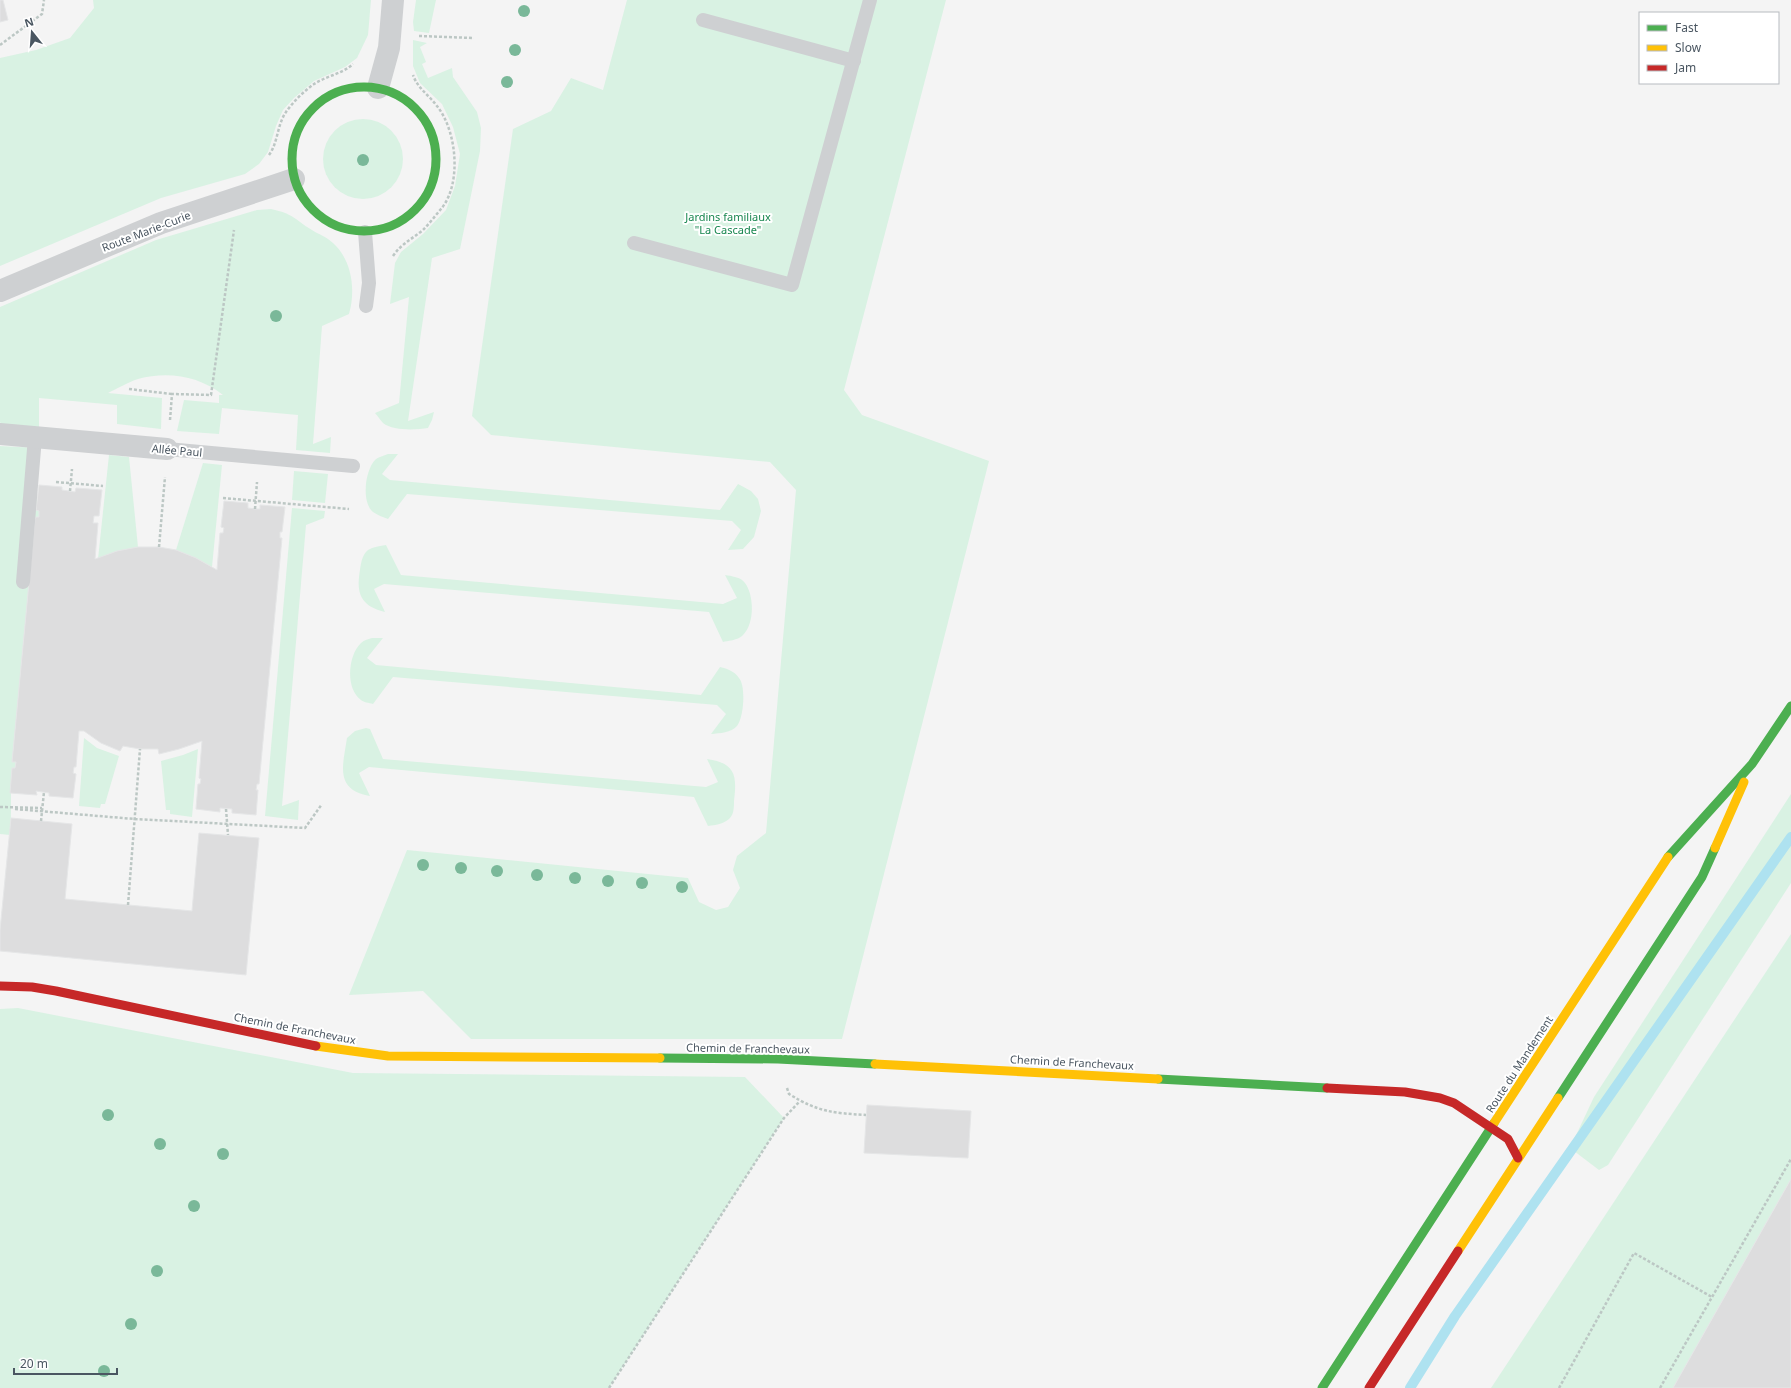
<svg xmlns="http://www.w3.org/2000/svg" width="1791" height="1388" font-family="'Noto Sans',sans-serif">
  <rect width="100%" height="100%" fill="#f4f4f4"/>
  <g fill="#d9f2e3">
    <path d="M93,0H371L368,35L357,58L345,67L314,81L294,98L283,110L276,126L268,152L259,164L245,174L161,198L0,266V58L36,50L70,38L94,8Z"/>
    <path d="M416,0H436L429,33L414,31L413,22Z"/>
    <path d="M627,0H946L844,390L862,415L989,461L842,1039H471L423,991L349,995L407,850L688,878L699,902L716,910L728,907L740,888L733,870L737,856L766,833L796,490L770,462L491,435L472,416L513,129L551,111L571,78L603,90Z"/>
    <path d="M413,40L427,43L420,47L426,62L422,64L428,78L452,68L453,77L477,112L481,128L480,151L460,249L432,258L408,421L434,412L432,420L428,428C416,430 393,431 383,423C380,420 378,416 375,413L399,403L409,297L390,304L395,263L401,252L423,234L446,210L455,186L460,154L453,127L442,104L420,83L413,66Z"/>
    <circle cx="363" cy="159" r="40"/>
    <path d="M271,209C294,214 294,219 312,230C318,234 327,237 333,243C352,260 356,290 349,314L322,326L313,444L331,437L330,453L296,450L298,415L222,408L219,434L177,431L184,400L219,403V395H223C199,376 168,371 138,379C128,382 117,389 108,393L162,398L161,429L117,424V405L39,398V427L1,424L0,422V307L156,240L257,210Z"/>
    <path d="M0,446L38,448C36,470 38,489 36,510L39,511V517H36L35,519L12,762H16L15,768H12C10,790 12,812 10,835L0,834Z"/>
    <path d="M388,454H398L382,474L390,480L720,510L738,484L751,491L758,499L761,511L754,537L743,549L728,550L741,530L732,521L407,494L388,519C383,517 377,515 373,512C361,502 365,469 376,459C379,457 385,455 388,454Z"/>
    <path d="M109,455L129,457L138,547L117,551L98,559Z"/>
    <path d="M203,463L222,465L212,567L196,558L176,550Z"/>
    <path d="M294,471L328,474L325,503L292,500Z"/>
    <path d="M292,508L325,511L324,518L306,525L282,806L299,800L298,820L265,816Z"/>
    <path d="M386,545L401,575L723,604L737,598L725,575C731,576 741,577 745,583C755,596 755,629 739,638C735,640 728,641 723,642L709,612L384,584L374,589L385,612C360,606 356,593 360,570C361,563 362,555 368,550C373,547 380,546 386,545Z"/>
    <path d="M372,638H383L367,658L376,665L701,695L720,667C728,669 734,671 739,678C746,686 744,717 737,726C731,733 720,733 711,734L726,714L717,705L393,677L373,704C369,703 363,702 361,700C345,689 348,655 361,643C364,640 369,639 372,638Z"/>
    <path d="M366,728L370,729L383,759L706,787L718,782L707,759C736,763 737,776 734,801C734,807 734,815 729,819C723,824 716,825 708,826L694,797L369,767L359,773L370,796C334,790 343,765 347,738L355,731Z"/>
    <path d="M84,738L97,748L119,756L105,804H101L100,808L79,806Z"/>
    <path d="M198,749L192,817L170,814V810H166L161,761L183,755Z"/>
    <path d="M1791,794V883L1608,1165L1599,1170L1570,1148L1594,1097Z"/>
    <path d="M1791,934V1179L1673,1388H1491Z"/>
    <path d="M18,1008L353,1073L745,1077L784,1118L609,1388H0V1009Z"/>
  </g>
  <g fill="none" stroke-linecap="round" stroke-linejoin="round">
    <path stroke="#aee2f0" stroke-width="10" d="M1410,1388L1455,1316L1791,837"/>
  </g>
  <g fill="#ddddde" stroke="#e5e6e7">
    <path d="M0,0H3L8,20L0,22Z"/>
    <path d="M39,485L62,487V490L75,492L76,488L102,490L99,516H94L93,523H98L95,559L117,551L138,547H159L176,550L196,558L217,570L220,533H223L224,528L221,527L224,501L248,503V508L255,509H260V505L285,507L282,532H280V538H282L259,784H257L256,790H258L256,815L232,813V809L220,808V812L196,809L198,784H200L201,779L199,778L202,741L179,749L159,754L158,749H140L123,746L120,751L101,743L84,731H79L76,767H74L73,773L76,774L73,798L49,796V793L36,791L37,795L10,793L12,768H15L16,762H12L35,519L36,517H39V511L36,510Z"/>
    <path d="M11,818L72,824L65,899L192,911L199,833L259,838L246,975L0,951V930Z"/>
    <path d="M867,1105L971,1111L968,1158L864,1153Z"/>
    <path d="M1791,1179V1388H1673Z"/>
  </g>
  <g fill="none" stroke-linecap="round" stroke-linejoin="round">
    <g stroke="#bcc7c4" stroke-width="2.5" stroke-dasharray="3 2" stroke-linecap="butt">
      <path d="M419,36L474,38"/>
      <path d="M0,45L42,14L44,0"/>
      <path d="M269,155C278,143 277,125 286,112C293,102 304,91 314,84C326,76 342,74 353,64"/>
      <path d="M393,256C401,244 412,239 423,230C429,224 435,216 441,209C462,184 457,131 437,106C429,95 418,89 413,75"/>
      <path d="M129,389L172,394"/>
      <path d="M170,420L172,394L211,395L234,230"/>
      <path d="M56,482L103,486"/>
      <path d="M70,491L72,469"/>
      <path d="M223,498L349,509"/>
      <path d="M255,509L257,482"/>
      <path d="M159,547L165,477"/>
      <path d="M0,807L42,808"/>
      <path d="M15,809L135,819L305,828L322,804"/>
      <path d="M226,809L228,835"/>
      <path d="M41,821L44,792"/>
      <path d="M128,905L140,749"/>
      <path d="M787,1088L789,1094C818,1112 833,1113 866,1115"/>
      <path d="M609,1388L784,1118L800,1101"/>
      <path d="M1559,1388L1634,1253L1712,1297"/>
      <path d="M1660,1388L1791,1159"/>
    </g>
    <g stroke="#ced0d2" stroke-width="14">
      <path d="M703,20L854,61"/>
      <path d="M365,232L369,283L366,306"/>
      <path d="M634,243L792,285L870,0"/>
      <path d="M167,449L353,466"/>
      <path d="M23,582L35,437"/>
    </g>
    <g stroke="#ced0d2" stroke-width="22">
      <path d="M378,88L389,48L393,0"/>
      <path d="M0,291L161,223L294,179"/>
      <path d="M0,434L167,449"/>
    </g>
    <g stroke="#4caf50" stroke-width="9">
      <circle cx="364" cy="159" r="72"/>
      <path d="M1668,857L1752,764L1791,706"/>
      <path d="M660,1058L778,1059L875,1064"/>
      <path d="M1158,1079L1327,1088"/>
      <path d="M1558,1098L1702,877L1715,848"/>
      <path d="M1322,1388L1494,1123"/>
    </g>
    <g stroke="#ffc107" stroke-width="9">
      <path d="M1715,848L1744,782"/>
      <path d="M316,1046L388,1056L660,1058"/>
      <path d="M875,1064L1158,1079"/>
      <path d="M1494,1123L1668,857"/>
      <path d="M1458,1251L1558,1098"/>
    </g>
    <g stroke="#c62828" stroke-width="9">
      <path d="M0,986L32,987L56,991L316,1046"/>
      <path d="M1327,1088L1405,1092L1440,1098L1454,1103L1508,1139L1518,1158"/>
      <path d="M1369,1388L1458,1251"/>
    </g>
  </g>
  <g fill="#7ab899">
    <circle cx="524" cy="11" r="6"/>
    <circle cx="515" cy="50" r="6"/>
    <circle cx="507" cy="82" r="6"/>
    <circle cx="363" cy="160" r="6"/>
    <circle cx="276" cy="316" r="6"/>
    <circle cx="423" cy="865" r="6"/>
    <circle cx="461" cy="868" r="6"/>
    <circle cx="497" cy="871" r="6"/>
    <circle cx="537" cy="875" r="6"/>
    <circle cx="575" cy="878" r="6"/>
    <circle cx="608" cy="881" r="6"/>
    <circle cx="642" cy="883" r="6"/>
    <circle cx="682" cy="887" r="6"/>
    <circle cx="108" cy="1115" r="6"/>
    <circle cx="160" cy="1144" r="6"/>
    <circle cx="223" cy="1154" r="6"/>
    <circle cx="194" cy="1206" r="6"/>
    <circle cx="157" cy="1271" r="6"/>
    <circle cx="131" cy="1324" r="6"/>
    <circle cx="104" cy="1371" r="6"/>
  </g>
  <g text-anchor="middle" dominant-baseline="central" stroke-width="4" stroke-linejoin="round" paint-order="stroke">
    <g font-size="11" fill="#17864f" stroke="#fff">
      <text x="728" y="216">Jardins familiaux<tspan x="728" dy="13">"La Cascade"</tspan></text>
    </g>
    <g font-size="11" fill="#4a5661" stroke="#fff">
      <text transform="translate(146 231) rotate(-21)">Route Marie-Curie</text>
      <text transform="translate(177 450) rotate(5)">Allée Paul</text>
      <text transform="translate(295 1028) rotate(11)">Chemin de Franchevaux</text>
      <text transform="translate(748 1048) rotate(1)">Chemin de Franchevaux</text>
      <text transform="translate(1072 1062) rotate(3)">Chemin de Franchevaux</text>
      <text transform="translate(1519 1064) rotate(-57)">Route du Mandement</text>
    </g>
  </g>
  <rect x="1639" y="12" width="140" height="72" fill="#ffffff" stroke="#b7bbc0"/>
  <rect x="1647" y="25" width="20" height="6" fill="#4caf50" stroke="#b7bbc0"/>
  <text x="1675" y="32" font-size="12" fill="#4a5661">Fast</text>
  <rect x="1647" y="45" width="20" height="6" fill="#ffc107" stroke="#b7bbc0"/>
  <text x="1675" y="52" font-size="12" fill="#4a5661">Slow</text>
  <rect x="1647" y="65" width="20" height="6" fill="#c62828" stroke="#b7bbc0"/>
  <text x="1675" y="72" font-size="12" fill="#4a5661">Jam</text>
  <g transform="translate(32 32) rotate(343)" stroke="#ffffff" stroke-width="3" paint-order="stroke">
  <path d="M0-3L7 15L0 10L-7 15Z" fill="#4a5661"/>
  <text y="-6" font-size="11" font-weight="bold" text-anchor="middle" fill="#4a5661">N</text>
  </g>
  <path d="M14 1368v6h103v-6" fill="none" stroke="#4a5661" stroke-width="2"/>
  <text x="20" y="1368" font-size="12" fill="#4a5661" stroke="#ffffff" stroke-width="3" paint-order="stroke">20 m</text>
</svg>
